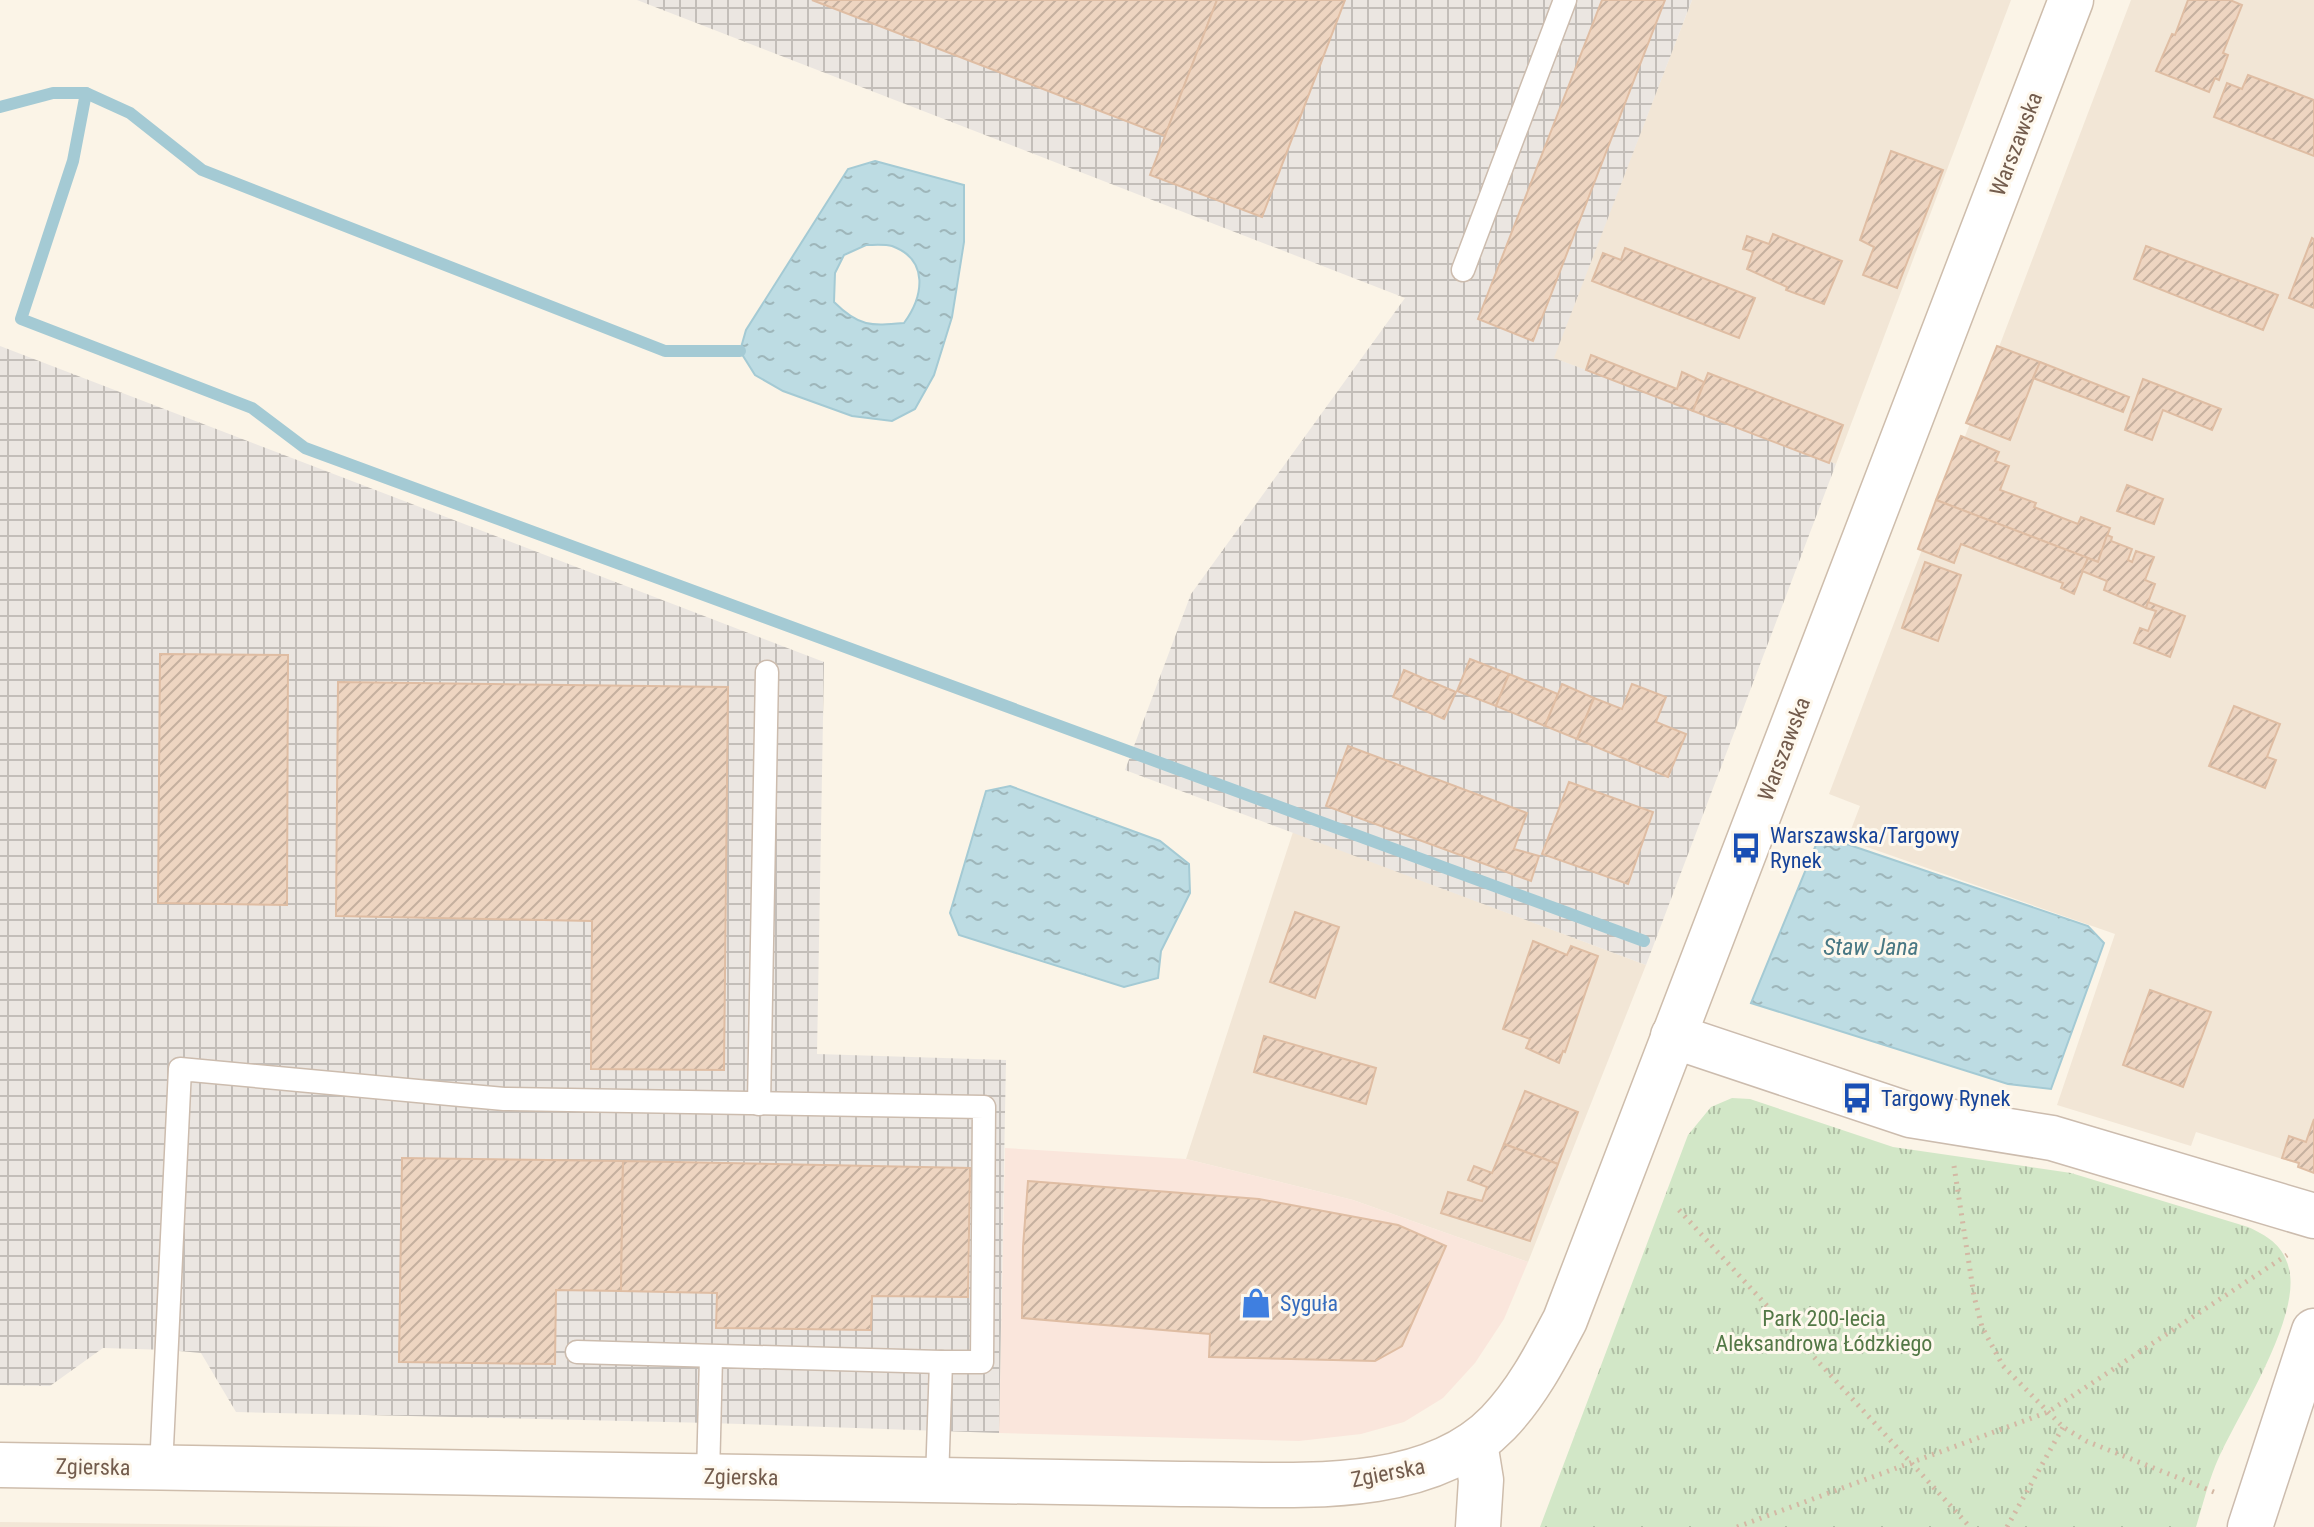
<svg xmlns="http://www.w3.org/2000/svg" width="2314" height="1527" font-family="'Roboto Condensed',sans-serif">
  <defs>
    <pattern id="industrial-grid" width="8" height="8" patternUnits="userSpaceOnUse" patternTransform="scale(2)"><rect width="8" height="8" fill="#ebe6e1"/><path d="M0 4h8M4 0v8" fill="none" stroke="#c3beb9"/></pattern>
    <pattern id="grass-tufts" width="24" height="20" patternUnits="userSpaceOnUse" patternTransform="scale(2)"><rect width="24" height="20" fill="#d2e7c7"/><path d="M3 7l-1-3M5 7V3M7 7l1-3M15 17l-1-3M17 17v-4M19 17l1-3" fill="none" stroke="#afbea4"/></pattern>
    <pattern id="water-ripples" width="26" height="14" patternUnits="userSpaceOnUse" patternTransform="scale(2)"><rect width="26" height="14" fill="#bddce3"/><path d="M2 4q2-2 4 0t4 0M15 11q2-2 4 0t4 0" fill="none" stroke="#9eb6ba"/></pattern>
    <pattern id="building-hatch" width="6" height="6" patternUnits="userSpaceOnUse" patternTransform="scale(2)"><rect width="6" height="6" fill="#eed5c1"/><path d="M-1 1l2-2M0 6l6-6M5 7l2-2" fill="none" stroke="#c5b09f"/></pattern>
  </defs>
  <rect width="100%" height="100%" fill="#fbf4e7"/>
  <g fill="#f2e6d6">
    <path d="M1692,0H2011L1836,464L1553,358Z"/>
    <path d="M2131,0H2314V1169L2196,1132L2191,1146L2057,1105L2115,934L1847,840L1860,806L1829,794Z"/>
    <path d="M1293,832L1646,965L1528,1262L1353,1200L1186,1159Z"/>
    <path d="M0,1522L404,1527H0Z"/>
  </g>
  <path fill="#fae6dc" d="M1005,1148L1186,1159L1353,1200L1528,1262L1504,1319L1475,1363L1443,1398L1404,1422L1361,1434L1299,1441L999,1433Z"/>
  <g fill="url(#industrial-grid)">
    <path d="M637,0H1692L1554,358L1836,464L1646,965L1125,770L1191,594L1405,298Z"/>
    <path d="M0,346L824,662L817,1054L1006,1060L999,1433L710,1423L236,1412L201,1353L168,1350L103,1348L50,1386L0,1385Z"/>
  </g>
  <path fill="url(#grass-tufts)" d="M1732,1098L1750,1099L1893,1147L2071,1173L2248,1227C2268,1236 2284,1246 2289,1269C2301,1317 2240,1412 2219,1457C2209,1479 2203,1504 2196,1527H1540L1688,1135L1711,1107Z"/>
  <g fill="url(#water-ripples)" stroke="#a4cad4" stroke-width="2" fill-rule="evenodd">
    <path d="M875,161L964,185V242L952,317L934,375L915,409L892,421L852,416L783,391L755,375L740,351L746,330L848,169ZM866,245C874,245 885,244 892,246C930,260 923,297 904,323C871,326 859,327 834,302L835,273L844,255Z"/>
    <path d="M1010,786L1160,841L1189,864L1190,893L1161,951L1158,978L1124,987L959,935L950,913L986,791Z"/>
    <path d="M1820,835L2088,926L2104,943L2051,1089L2008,1084L1751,1003Z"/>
  </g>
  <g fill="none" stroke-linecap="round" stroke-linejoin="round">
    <g stroke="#a4cad4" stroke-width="12">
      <path d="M86,93L130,113L202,170L665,351H740"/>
      <path d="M0,107L53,93H86L73,161L21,319L252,408L305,448L1644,941"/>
    </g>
  </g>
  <g fill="url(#building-hatch)" stroke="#dfbda3" stroke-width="2">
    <path d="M812,0H1217L1165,136Z"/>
    <path d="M1217,0H1345L1262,217L1150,175Z"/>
    <path d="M1602,0H1665L1533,341L1478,319Z"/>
    <path d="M2188,0H2230L2242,5L2223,53L2228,55L2219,80L2215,78L2209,92L2156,71L2172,34L2175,35Z"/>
    <path d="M2248,75L2314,100V156L2214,117L2227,83L2242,89Z"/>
    <path d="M1891,151L1943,170L1897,288L1863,275L1874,247L1860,240Z"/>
    <path d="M1773,234L1842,261L1824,304L1786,290L1787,287L1747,269L1753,252L1743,249L1747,236L1769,244Z"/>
    <path d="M2312,238L2314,239V308L2289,298Z"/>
    <path d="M2146,246L2278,295L2263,330L2134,279Z"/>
    <path d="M1625,248L1755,298L1739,338L1592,281L1603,253L1621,260Z"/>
    <path d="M1997,346L2040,362L2010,440L1966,423Z"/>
    <path d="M1591,355L1677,389L1682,372L1704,382L1693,411L1586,370Z"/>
    <path d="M2040,362L2129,397L2123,412L2033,378Z"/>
    <path d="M1708,373L1843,425L1829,463L1693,411Z"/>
    <path d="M2143,379L2221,409L2212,430L2163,410L2152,440L2125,430Z"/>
    <path d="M1961,436L1999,452L1995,461L2009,466L2000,490L2036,503L2034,507L2078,524L2081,517L2110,528L2098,562L1936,500Z"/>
    <path d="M2127,485L2163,499L2154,524L2117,511Z"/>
    <path d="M1936,500L2088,558L2074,594L2061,588L2063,583L1961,544L1954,563L1918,549Z"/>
    <path d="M2107,535L2112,537L2111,541L2132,549L2128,560L2132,562L2136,551L2154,557L2145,580L2155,584L2146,608L2104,590L2107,581L2082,571L2088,558L2098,562Z"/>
    <path d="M1925,562L1961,575L1938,641L1902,628Z"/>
    <path d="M2148,602L2185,616L2170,657L2134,643L2140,628L2148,631L2156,611L2146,608Z"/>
    <path d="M160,654L288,655L287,905L158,903Z"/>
    <path d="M1470,659L1509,674L1496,706L1457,691Z"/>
    <path d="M1404,670L1456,692L1444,719L1393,697Z"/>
    <path d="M1509,674L1558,694L1545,726L1496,706Z"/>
    <path d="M338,682L728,687L724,1070L591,1069L592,921L336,916Z"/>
    <path d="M1562,684L1594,698L1577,739L1545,726Z"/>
    <path d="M1632,684L1666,697L1656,722L1686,734L1668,777L1577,739L1594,698L1622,709Z"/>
    <path d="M2234,706L2280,724L2267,757L2276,760L2265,788L2209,766Z"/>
    <path d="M1348,746L1527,813L1514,849L1539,856L1531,881L1326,806Z"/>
    <path d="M1569,782L1653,812L1628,884L1542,854Z"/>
    <path d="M1295,912L1339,927L1315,998L1270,982Z"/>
    <path d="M1533,941L1567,955L1571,946L1598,956L1565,1052L1563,1051L1559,1063L1526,1048L1530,1039L1503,1029Z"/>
    <path d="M2150,990L2211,1012L2183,1087L2123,1065Z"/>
    <path d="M1264,1036L1376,1068L1366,1104L1254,1072Z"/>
    <path d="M1525,1091L1578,1112L1558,1164L1504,1144Z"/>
    <path d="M2314,1119V1173L2298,1167L2299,1163L2282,1158L2289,1136L2306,1142Z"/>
    <path d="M1504,1144L1558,1164L1530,1241L1441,1213L1448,1192L1482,1201L1487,1187L1468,1180L1474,1166L1492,1173Z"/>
    <path d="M402,1158L623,1161L621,1291L556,1290L555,1364L399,1362Z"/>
    <path d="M623,1161L970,1168L968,1297L872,1296L871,1330L716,1328L717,1293L621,1291Z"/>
    <path d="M1028,1181L1259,1199L1398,1225L1446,1246L1402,1346L1375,1361L1209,1357L1210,1334L1022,1318L1023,1247Z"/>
  </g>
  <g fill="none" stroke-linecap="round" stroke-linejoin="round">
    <g stroke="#ccbcae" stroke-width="25">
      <g id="lane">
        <path d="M1463,270L1565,0"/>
        <path d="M759,1104L767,672"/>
        <path d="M577,1352L941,1362"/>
        <path d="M161,1468L180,1069L504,1099L984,1107L982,1362H941L937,1480"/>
        <path d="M708,1476L711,1357"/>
      </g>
    </g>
    <g stroke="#ccbcae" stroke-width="47">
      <g id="street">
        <path d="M1673,1036L1910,1115L2052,1138L2314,1216"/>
        <path d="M2250,1527L2314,1331"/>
      </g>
    </g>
    <g stroke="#cebdac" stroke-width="47">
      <g id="secondary">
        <path d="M1475,1443L1481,1480L1478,1527"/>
        <path d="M0,1465L1181,1484C1280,1483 1423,1501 1498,1423C1527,1393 1546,1356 1565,1320L2071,0"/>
      </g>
    </g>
    <g stroke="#d3b8a4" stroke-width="5" stroke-dasharray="2 6" stroke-linecap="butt">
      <path d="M1954,1166L1974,1296L1982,1327L2003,1366L2063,1427L2086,1441L2214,1492"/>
      <path d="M1679,1210L1970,1527"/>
      <path d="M1737,1527L2048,1412L2287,1255"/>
      <path d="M2007,1527L2063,1427"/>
    </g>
    <use href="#lane" stroke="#fff" stroke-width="22"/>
    <use href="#street" stroke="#fff" stroke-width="44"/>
    <use href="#secondary" stroke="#fff" stroke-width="44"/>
  </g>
  <defs>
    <g id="bus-bare" transform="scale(2.4)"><path d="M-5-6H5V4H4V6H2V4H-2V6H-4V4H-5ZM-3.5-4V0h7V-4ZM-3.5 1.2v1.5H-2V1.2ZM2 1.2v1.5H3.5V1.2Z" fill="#1a4fb4" stroke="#fef8ed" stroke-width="2.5" paint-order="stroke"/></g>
    <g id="shop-bare" transform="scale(2.4)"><path d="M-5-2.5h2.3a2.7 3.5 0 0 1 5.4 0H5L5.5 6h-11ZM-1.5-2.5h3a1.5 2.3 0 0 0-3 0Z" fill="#3f7fe0" stroke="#fef8ed" stroke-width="2.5" paint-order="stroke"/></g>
  </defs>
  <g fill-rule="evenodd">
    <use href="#bus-bare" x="1746" y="848"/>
    <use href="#bus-bare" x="1857" y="1098"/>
    <use href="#shop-bare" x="1256" y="1303"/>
  </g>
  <g text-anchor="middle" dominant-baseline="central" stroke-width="6" stroke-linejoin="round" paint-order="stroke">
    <g font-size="22" fill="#735c4d" stroke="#fef8ed">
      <text transform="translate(2016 144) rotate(-69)">Warszawska</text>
      <text transform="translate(1784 749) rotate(-69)">Warszawska</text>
      <text transform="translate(93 1467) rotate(1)">Zgierska</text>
      <text transform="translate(1388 1473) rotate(-11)">Zgierska</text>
      <text transform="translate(741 1477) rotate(1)">Zgierska</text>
    </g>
    <g font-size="22" fill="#164399" stroke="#fef8ed" text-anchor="start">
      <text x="1770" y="835">Warszawska/Targowy<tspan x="1770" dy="25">Rynek</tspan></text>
      <text x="1881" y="1098">Targowy Rynek</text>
    </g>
    <g font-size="22" fill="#366cbe" stroke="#fef8ed" text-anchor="start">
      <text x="1280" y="1303">Syguła</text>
    </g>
    <g font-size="22" fill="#537846" stroke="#fef8ed">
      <text x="1824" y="1318">Park 200-lecia<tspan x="1824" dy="25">Aleksandrowa Łódzkiego</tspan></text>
    </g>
    <g font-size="24" font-style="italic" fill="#497884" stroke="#fef8ed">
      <text x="1871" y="947">Staw Jana</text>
    </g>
  </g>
</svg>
